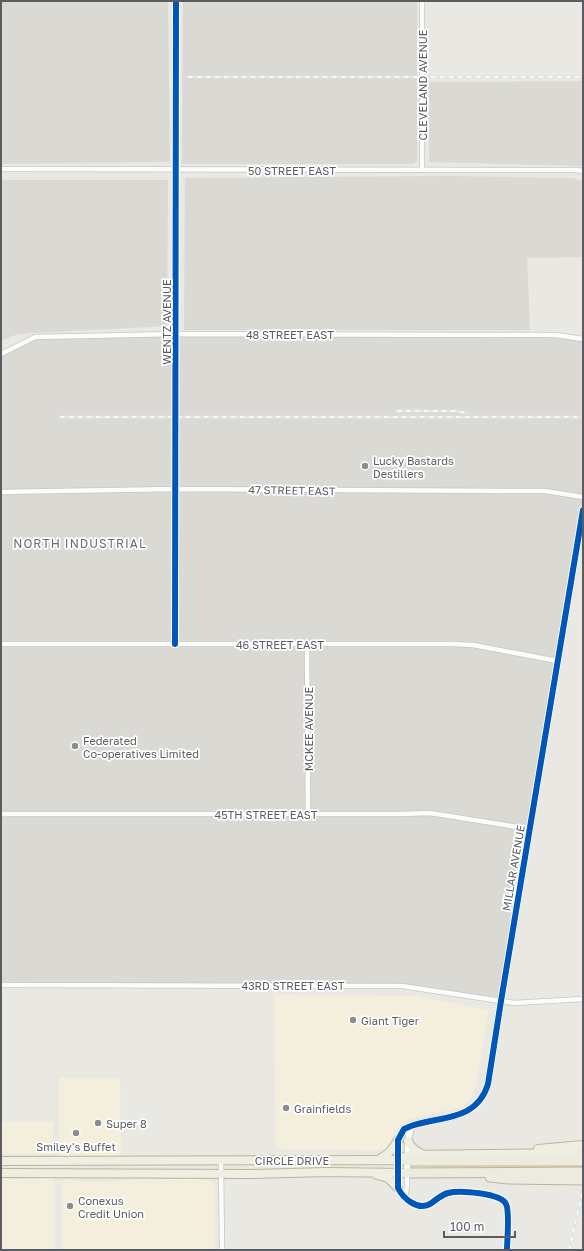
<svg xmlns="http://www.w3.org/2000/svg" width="584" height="1251" font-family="'Golos Text',sans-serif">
  <rect width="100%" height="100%" fill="#e9e8e3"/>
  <g fill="#f3efdc">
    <path d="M274,995L416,996L489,1010L477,1080L472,1097L462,1107L410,1119L399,1127L395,1131L389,1147L384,1150L276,1149Z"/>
    <path d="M59,1078H120L121,1156H59Z"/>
    <rect x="1" y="1122" width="52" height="32"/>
    <path d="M55,1178L54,1250H1V1179Z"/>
    <path d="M73,1179L82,1182H108L128,1181L132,1179H205L212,1182L215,1190V1250H62V1184L64,1180Z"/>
  </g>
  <g fill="#dad9d4">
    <path d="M1,1H168L170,162L1,164Z"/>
    <path d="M183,1H417V161L413,164H182Z"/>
    <path d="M583,81V166L429,162L428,82Z"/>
    <path d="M450,176L572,178L583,181V257L527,258L530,330H184L185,178Z"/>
    <path d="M1,180H168L167,326L18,334L1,341Z"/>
    <path d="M176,334L556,335L583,339V510L501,1001L406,986L1,985V354L35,337Z"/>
  </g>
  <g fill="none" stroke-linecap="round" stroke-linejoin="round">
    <g stroke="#c6c6c5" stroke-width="6">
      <g id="minor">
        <path d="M1,169L576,170L583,171"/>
        <path d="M422,170V1"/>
        <path d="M1,354L35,337L176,334L556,335L583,339"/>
        <path d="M1,492L174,489L516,491H545L583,497"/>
        <path d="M1,644H453L473,645L558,661"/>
        <path d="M175,644L176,1"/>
        <path d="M307,644L308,814"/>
        <path d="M1,814H401L430,813L530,829"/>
        <path d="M1,985L402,986L514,1003L583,999"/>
        <path d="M221,1160L222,1250"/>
        <path d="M398,1173C398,1177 397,1184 398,1188C401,1199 416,1208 427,1205C435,1202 440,1195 448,1193C460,1190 501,1193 506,1204C510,1212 507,1240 507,1250"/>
        <path d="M405,1198L407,1186V1173"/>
      </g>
    </g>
    <g stroke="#c6c6c5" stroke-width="8">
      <g id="tertiary">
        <path d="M398,1173C398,1163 396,1147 399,1139C409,1109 473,1134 488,1084L501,1001L583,510"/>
        <path d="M407,1173L408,1141L411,1126"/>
      </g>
    </g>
    <g stroke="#beb493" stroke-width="10">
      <g id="trunk">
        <path d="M408,1141C411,1148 415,1151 422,1154"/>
        <path d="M538,1149L583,1145"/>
        <path d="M378,1160C388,1155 392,1150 398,1140"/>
        <path d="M398,1160L408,1155L583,1153"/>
        <path d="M1,1161L398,1160L408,1161"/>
        <path d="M1,1173L250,1174L326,1172L407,1173"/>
        <path d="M377,1175L388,1178L398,1188"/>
      </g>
    </g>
    <g stroke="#beb493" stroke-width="11">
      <g id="motorway">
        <path d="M579,1153H583"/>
        <path d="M408,1161H583"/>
        <path d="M407,1173L583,1172"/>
        <path d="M490,1177L508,1179L583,1180"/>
      </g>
    </g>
    <use href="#minor" stroke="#fcfcfb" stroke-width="4.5"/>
    <use href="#tertiary" stroke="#fcfcfb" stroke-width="6"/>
    <use href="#trunk" stroke="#efeee3" stroke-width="8"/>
    <use href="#motorway" stroke="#edebe0" stroke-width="9"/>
    <g stroke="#e1e2e1" stroke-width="3">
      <g id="rail">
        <path d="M188,77H583"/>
        <path d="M397,411H455L468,413"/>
        <path d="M60,417H583"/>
        <path d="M569,1250L583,1189"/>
      </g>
    </g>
    <use href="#rail" stroke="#fff" stroke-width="1.5" stroke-dasharray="4.5" stroke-linecap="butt"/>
    <g stroke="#fff" stroke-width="8">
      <g id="cycleway">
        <path d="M175,644L176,1"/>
        <path d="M507,1250C507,1240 510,1212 506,1204C501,1193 459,1190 448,1193C441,1195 436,1200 430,1204C417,1211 403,1198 398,1188V1140L404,1129L411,1126C441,1116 477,1121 488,1084L501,1001L583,510"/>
      </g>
    </g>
    <use href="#cycleway" stroke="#0057b8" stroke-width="6"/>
  </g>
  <g fill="#8b8d8e" stroke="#fff" stroke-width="1.5">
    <circle cx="365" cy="466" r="4"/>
    <circle cx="75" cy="746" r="4"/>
    <circle cx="353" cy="1020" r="4"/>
    <circle cx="286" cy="1108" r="4"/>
    <circle cx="98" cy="1123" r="4"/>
    <circle cx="76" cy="1133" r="4"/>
    <circle cx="70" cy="1206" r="4"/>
  </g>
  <g text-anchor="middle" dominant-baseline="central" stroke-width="3.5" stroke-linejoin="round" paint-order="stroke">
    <g font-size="11" fill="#595c61" stroke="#fff">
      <text transform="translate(422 85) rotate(-90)">CLEVELAND AVENUE</text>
      <text x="292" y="170">50 STREET EAST</text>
      <text transform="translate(166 322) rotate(-90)">WENTZ AVENUE</text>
      <text x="290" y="334">48 STREET EAST</text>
      <text transform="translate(292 490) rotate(1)">47 STREET EAST</text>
      <text x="280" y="644">46 STREET EAST</text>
      <text transform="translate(308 729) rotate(-90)">MCKEE AVENUE</text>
      <text x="266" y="814">45TH STREET EAST</text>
      <text transform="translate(513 868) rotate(-80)">MILLAR AVENUE</text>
      <text x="293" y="985">43RD STREET EAST</text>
      <text x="292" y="1160">CIRCLE DRIVE</text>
    </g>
    <g font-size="11" fill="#595c61" stroke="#fff" text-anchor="start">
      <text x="373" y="460">Lucky Bastards<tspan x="373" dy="13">Destillers</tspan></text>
      <text x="83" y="740">Federated<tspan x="83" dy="13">Co-operatives Limited</tspan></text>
      <text x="361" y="1020">Giant Tiger</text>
      <text x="294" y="1108">Grainfields</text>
      <text x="106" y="1123">Super 8</text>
      <text x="76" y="1146" text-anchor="middle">Smiley's Buffet</text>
      <text x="78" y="1200">Conexus<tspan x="78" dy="13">Credit Union</tspan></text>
    </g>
    <g font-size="12" letter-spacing="1" fill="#6a6e73" stroke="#fff">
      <text x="80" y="543">NORTH INDUSTRIAL</text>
    </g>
  </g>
  <rect width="584" height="1251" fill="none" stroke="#595c61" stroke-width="4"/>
  <path d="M444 1231v6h71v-6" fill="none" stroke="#595c61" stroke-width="2"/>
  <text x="450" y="1231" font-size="12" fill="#595c61" stroke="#ffffff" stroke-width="3" paint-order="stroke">100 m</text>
</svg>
